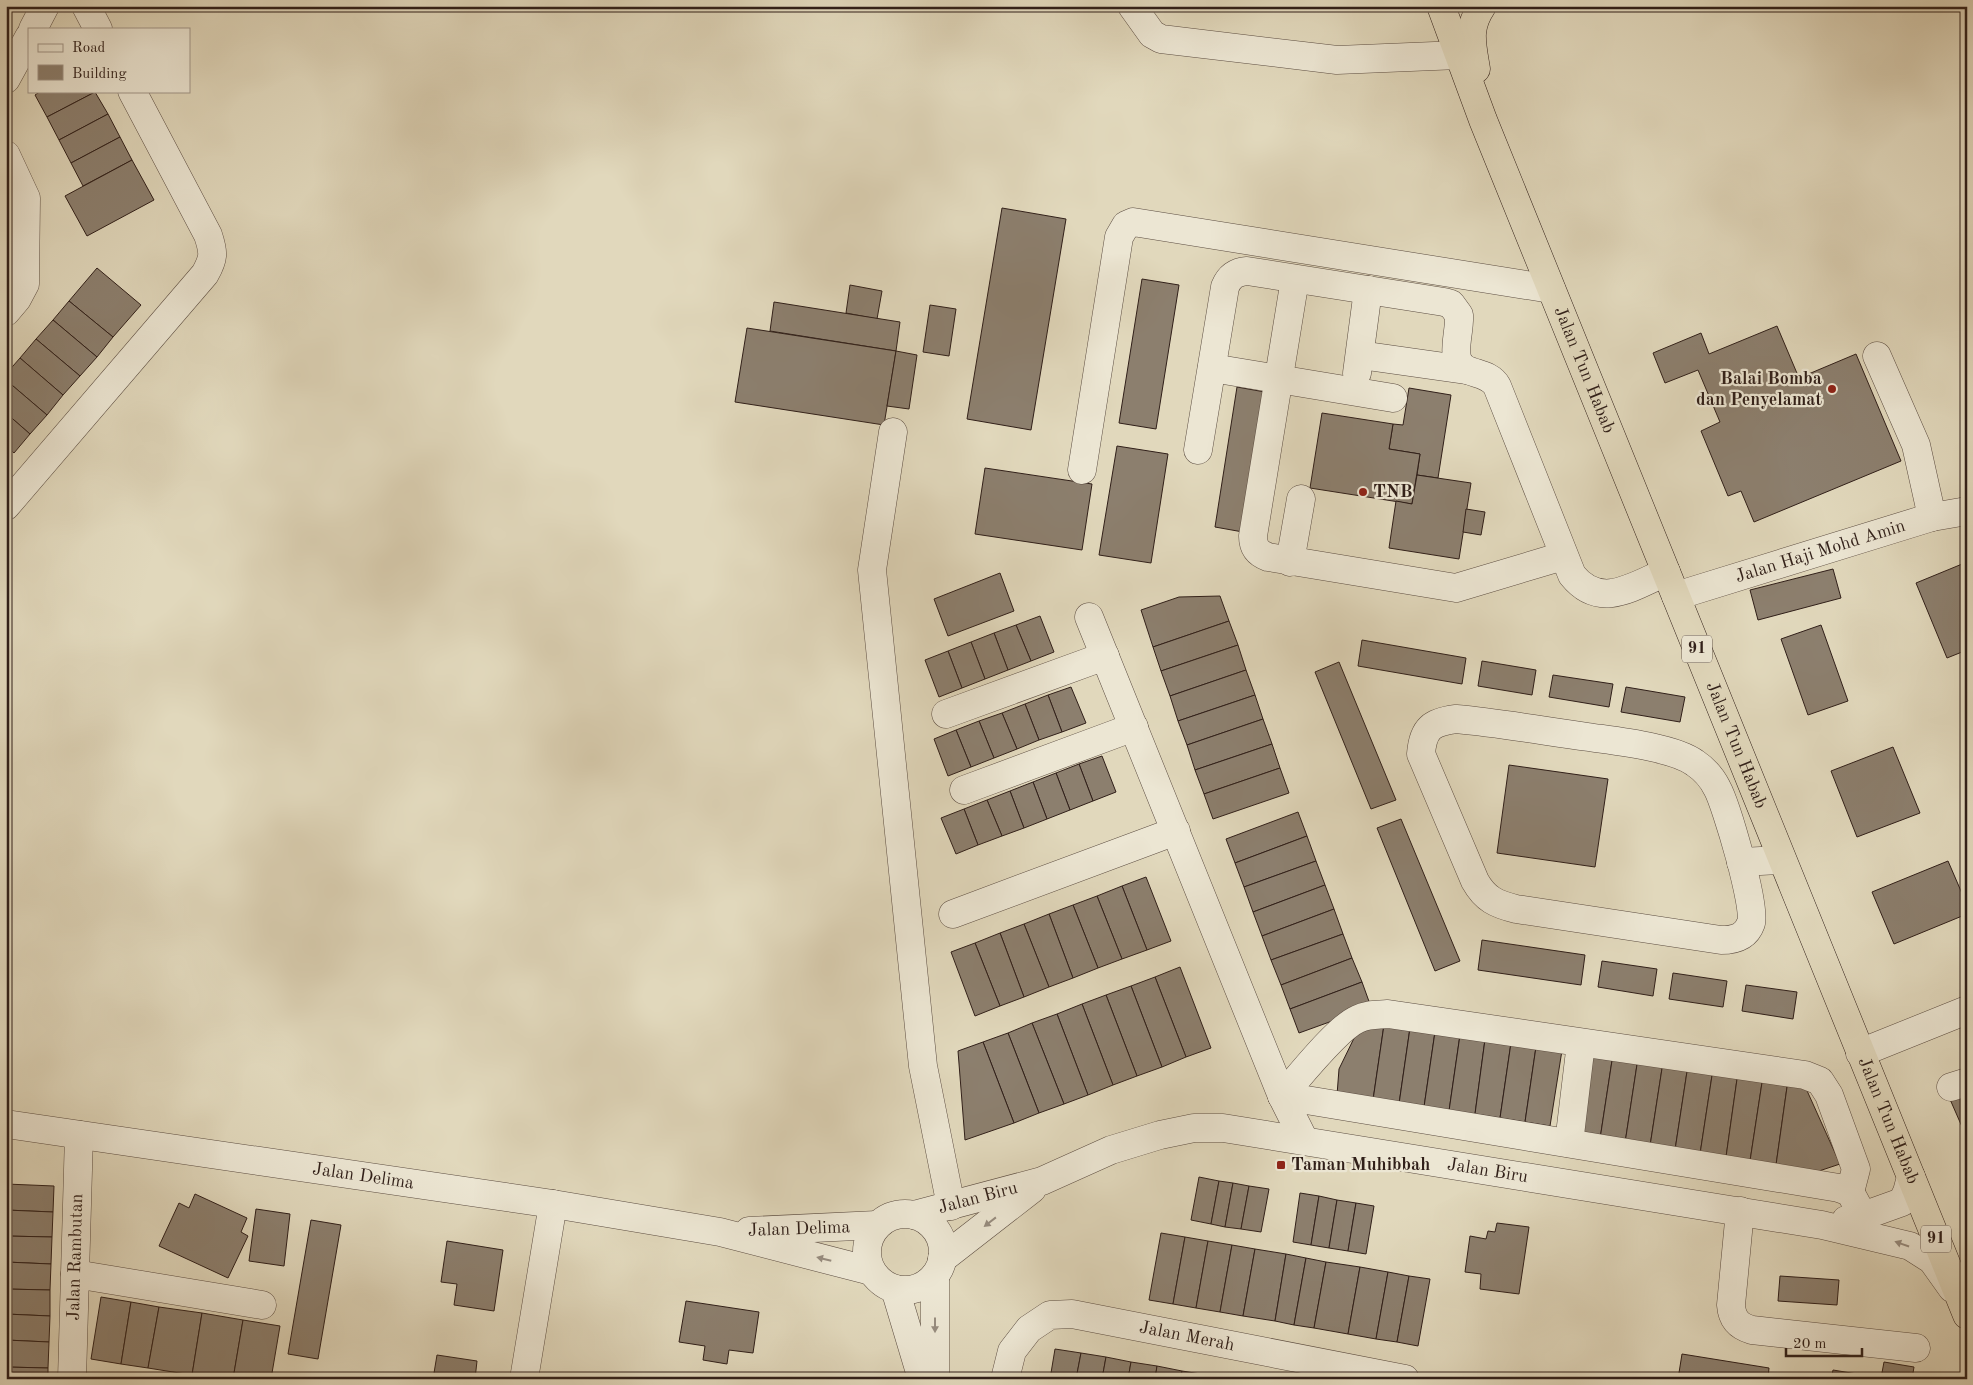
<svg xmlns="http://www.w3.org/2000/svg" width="1973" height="1385" font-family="'Old Standard TT',serif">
  <rect width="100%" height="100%" fill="#e1d8bc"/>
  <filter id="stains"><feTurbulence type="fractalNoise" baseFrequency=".004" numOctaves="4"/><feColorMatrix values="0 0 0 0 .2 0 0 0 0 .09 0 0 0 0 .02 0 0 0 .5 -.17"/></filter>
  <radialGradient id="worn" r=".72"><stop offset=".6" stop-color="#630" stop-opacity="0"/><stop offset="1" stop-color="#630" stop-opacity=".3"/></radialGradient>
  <g fill="#8c7f6e" stroke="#301f19">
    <path d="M41,91H95V92L47,117L35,95Z"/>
    <path d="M95,92L108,114L59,140L47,117Z"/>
    <path d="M108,114L120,137L71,163L59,140Z"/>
    <path d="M120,137L132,160L83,186L71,163Z"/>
    <path d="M132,160L154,200L87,236L65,196Z"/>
    <path d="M1002,208L1066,219L1031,430L967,419Z"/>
    <path d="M97,268L141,305L113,337L69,301Z"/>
    <path d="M1142,279L1179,285L1156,429L1119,423Z"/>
    <path d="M850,285L882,291L877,319L846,313Z"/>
    <path d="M69,301L113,337L97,357L53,320Z"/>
    <path d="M774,302L900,322L896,351L770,331Z"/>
    <path d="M930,305L956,309L949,356L923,352Z"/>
    <path d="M53,320L97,357L80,376L36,339Z"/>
    <path d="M1777,326L1799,378L1856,354L1901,461L1754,522L1741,491L1728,496L1701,431L1720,422L1698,370L1665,383L1653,353L1701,333L1709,354Z"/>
    <path d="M747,328L896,351L884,425L735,402Z"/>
    <path d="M36,339L80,376L63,395L20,358Z"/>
    <path d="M896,351L917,355L909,409L887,406Z"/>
    <path d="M20,358L63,395L47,415L6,380V374Z"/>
    <path d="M6,380L47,415L30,434L6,413Z"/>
    <path d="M1237,387L1265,392L1243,532L1215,527Z"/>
    <path d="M1409,388L1451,395L1438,478L1417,475L1420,454L1389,449L1393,424L1403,425Z"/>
    <path d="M6,413L30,434L14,453L6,446Z"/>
    <path d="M1322,413L1393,424L1389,449L1420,454L1412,504L1310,488Z"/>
    <path d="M1117,446L1168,454L1151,563L1099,555Z"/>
    <path d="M985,468L1092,484L1082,550L975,534Z"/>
    <path d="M1417,475L1471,483L1459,559L1389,548L1396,501L1412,504Z"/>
    <path d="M1466,509L1485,512L1481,535L1463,532Z"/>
    <path d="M1967,562V650L1947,658L1916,583Z"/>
    <path d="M1833,569L1841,598L1758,620L1750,590Z"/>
    <path d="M1000,573L1014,611L948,636L934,599Z"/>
    <path d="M1220,596L1229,621L1153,647L1141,610L1179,597Z"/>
    <path d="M1040,616L1054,652L1031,661L1016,625Z"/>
    <path d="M1229,621L1238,645L1161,671L1153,647Z"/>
    <path d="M1016,625L1031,661L1008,670L994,633Z"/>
    <path d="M1821,625L1848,701L1808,715L1781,639Z"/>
    <path d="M994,633L1008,670L985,679L971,642Z"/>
    <path d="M1362,640L1466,658L1462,684L1358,666Z"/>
    <path d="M971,642L985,679L962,688L948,651Z"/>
    <path d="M1238,645L1246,670L1170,696L1161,671Z"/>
    <path d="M948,651L962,688L939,697L925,660Z"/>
    <path d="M1482,661L1536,670L1532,695L1478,686Z"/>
    <path d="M1339,662L1396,800L1371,809L1315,672Z"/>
    <path d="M1246,670L1255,695L1178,721L1170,696Z"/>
    <path d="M1553,675L1613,684L1609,707L1549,697Z"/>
    <path d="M1071,687L1086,723L1062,732L1048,695Z"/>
    <path d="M1626,687L1685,697L1680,722L1621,712Z"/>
    <path d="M1048,695L1062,732L1039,740L1025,704Z"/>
    <path d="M1255,695L1263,719L1187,745L1178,721Z"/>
    <path d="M1025,704L1039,740L1017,749L1002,713Z"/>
    <path d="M1002,713L1017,749L994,758L979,721Z"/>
    <path d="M1263,719L1272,744L1195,770L1187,745Z"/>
    <path d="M979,721L994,758L971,767L956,730Z"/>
    <path d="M956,730L971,767L948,776L934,739Z"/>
    <path d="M1272,744L1280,768L1204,794L1195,770Z"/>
    <path d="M1893,747L1920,813L1857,837L1831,771Z"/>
    <path d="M1102,756L1116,792L1093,801L1079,764Z"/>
    <path d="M1079,764L1093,801L1070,810L1056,773Z"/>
    <path d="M1509,765L1608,779L1595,867L1497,853Z"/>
    <path d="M1280,768L1289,793L1213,819L1204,794Z"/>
    <path d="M1056,773L1070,810L1047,819L1033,782Z"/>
    <path d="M1033,782L1047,819L1024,828L1010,791Z"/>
    <path d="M1010,791L1024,828L1002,836L987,800Z"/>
    <path d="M987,800L1002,836L978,845L964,809Z"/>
    <path d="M964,809L978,845L956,854L941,818Z"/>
    <path d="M1298,812L1307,836L1235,863L1226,839Z"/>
    <path d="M1401,819L1460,961L1435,971L1377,828Z"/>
    <path d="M1307,836L1316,861L1244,887L1235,863Z"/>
    <path d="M1316,861L1325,885L1253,912L1244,887Z"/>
    <path d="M1948,861L1967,905V914L1894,944L1872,892Z"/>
    <path d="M1146,877L1171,941L1147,950L1122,886Z"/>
    <path d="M1325,885L1334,909L1262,936L1253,912Z"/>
    <path d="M1122,886L1147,950L1122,959L1097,896Z"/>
    <path d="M1097,896L1122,959L1098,968L1073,905Z"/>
    <path d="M1073,905L1098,968L1073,978L1049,914Z"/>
    <path d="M1334,909L1343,934L1271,960L1262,936Z"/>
    <path d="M1049,914L1073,978L1049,987L1024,924Z"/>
    <path d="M1024,924L1049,987L1024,997L1000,933Z"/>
    <path d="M1000,933L1024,997L1000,1006L975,943Z"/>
    <path d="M1343,934L1352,958L1281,985L1271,960Z"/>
    <path d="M1482,940L1585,955L1581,985L1478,970Z"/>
    <path d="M975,943L1000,1006L975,1016L951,952Z"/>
    <path d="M1352,958L1362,982L1290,1009L1281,985Z"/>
    <path d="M1602,961L1657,969L1653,996L1598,987Z"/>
    <path d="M1180,967L1211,1048L1186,1057L1155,977Z"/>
    <path d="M1673,973L1727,981L1723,1007L1669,999Z"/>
    <path d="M1155,977L1186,1057L1162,1067L1131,986Z"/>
    <path d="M1362,982L1371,1007L1299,1033L1290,1009Z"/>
    <path d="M1746,985L1797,992L1793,1019L1742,1011Z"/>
    <path d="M1131,986L1162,1067L1137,1076L1106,995Z"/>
    <path d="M1106,995L1137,1076L1113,1085L1082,1004Z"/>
    <path d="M1082,1004L1113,1085L1088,1095L1057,1014Z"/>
    <path d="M1057,1014L1088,1095L1064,1104L1032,1023Z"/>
    <path d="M1385,1018L1373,1100L1337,1095L1339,1069L1358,1030Z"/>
    <path d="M1385,1018L1411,1021L1399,1104L1373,1100Z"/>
    <path d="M1411,1021L1436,1025L1424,1107L1399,1104Z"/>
    <path d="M1032,1023L1064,1104L1039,1113L1008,1033Z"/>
    <path d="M1436,1025L1461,1028L1449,1111L1424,1107Z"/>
    <path d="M1461,1028L1486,1032L1475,1114L1449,1111Z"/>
    <path d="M1486,1032L1512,1036L1500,1118L1475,1114Z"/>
    <path d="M1008,1033L1039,1113L1014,1123L983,1042Z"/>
    <path d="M1512,1036L1537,1040L1525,1122L1500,1118Z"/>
    <path d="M1537,1040L1563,1044L1550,1126L1525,1122Z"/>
    <path d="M983,1042L1014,1123L965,1140L958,1051Z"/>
    <path d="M1588,1050L1613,1054L1600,1139L1575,1135Z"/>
    <path d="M1613,1054L1638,1058L1625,1143L1600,1139Z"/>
    <path d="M1638,1058L1663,1062L1650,1146L1625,1143Z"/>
    <path d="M1663,1062L1688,1065L1675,1150L1650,1146Z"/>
    <path d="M1688,1065L1713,1069L1700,1154L1675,1150Z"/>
    <path d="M1713,1069L1738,1072L1726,1157L1700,1154Z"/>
    <path d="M1738,1072L1763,1076L1750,1161L1726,1157Z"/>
    <path d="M1763,1076L1788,1080L1776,1165L1750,1161Z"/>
    <path d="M1788,1080L1804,1084L1840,1164L1819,1171L1776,1165Z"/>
    <path d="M1967,1089V1127L1963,1129L1949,1097Z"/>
    <path d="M1199,1177L1219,1181L1211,1224L1191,1220Z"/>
    <path d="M1219,1181L1233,1183L1225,1227L1211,1224Z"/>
    <path d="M1233,1183L1249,1186L1241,1229L1225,1227Z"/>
    <path d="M6,1184L54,1186L53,1212L6,1210Z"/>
    <path d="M1249,1186L1269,1189L1261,1232L1241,1229Z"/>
    <path d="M1300,1193L1319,1196L1311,1245L1293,1242Z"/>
    <path d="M195,1194L247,1218L241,1232L248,1236L228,1278L159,1246L179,1203L189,1208Z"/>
    <path d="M1319,1196L1337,1200L1329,1248L1311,1245Z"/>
    <path d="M1337,1200L1356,1203L1348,1251L1329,1248Z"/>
    <path d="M1356,1203L1374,1206L1366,1254L1348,1251Z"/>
    <path d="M256,1209L290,1214L284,1266L249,1261Z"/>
    <path d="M6,1210L53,1212L52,1237L6,1236Z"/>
    <path d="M311,1220L341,1225L318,1359L288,1354Z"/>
    <path d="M1497,1223L1529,1227L1519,1294L1480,1289L1481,1274L1465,1272L1470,1236L1486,1239L1488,1231L1495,1232Z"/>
    <path d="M1161,1233L1185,1237L1173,1304L1149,1300Z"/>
    <path d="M6,1236L52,1237L51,1264L6,1262Z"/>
    <path d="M1185,1237L1208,1241L1196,1308L1173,1304Z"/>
    <path d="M447,1241L503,1250L494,1311L454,1305L457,1284L441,1282Z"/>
    <path d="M1208,1241L1232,1245L1220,1312L1196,1308Z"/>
    <path d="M1232,1245L1255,1249L1243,1316L1220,1312Z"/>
    <path d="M1255,1249L1286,1254L1275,1321L1243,1316Z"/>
    <path d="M1286,1254L1306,1258L1294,1325L1275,1321Z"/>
    <path d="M1306,1258L1326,1262L1314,1328L1294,1325Z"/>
    <path d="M6,1262L51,1264L50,1290L6,1289Z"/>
    <path d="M1326,1262L1360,1267L1348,1334L1314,1328Z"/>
    <path d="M1360,1267L1388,1272L1376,1339L1348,1334Z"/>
    <path d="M1388,1272L1409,1276L1397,1342L1376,1339Z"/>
    <path d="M1409,1276L1430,1279L1418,1346L1397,1342Z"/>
    <path d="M1780,1276L1839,1280L1837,1305L1778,1301Z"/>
    <path d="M6,1289L50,1290V1316L6,1314Z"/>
    <path d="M101,1297L131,1302L121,1364L91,1359Z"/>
    <path d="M686,1301L759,1312L753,1353L729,1350L727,1364L703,1360L705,1346L679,1342Z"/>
    <path d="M131,1302L159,1307L148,1368L121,1364Z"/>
    <path d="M159,1307L202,1313L192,1375L148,1368Z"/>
    <path d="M202,1313L243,1320L233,1379H214L192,1375Z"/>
    <path d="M6,1314L50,1316L49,1342L6,1340Z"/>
    <path d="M243,1320L280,1326L271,1379H233Z"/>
    <path d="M6,1340L49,1342L48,1368L6,1367Z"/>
    <path d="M1055,1349L1081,1353L1076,1379H1050Z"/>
    <path d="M1081,1353L1106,1357L1102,1379H1076Z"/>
    <path d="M1682,1354L1769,1368L1768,1379H1678Z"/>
    <path d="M437,1355L477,1361L475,1379H433Z"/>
    <path d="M1106,1357L1131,1362L1128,1379H1102Z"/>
    <path d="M1131,1362L1157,1366L1155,1379H1128Z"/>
    <path d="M1884,1362L1914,1367L1912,1379H1831L1833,1370L1881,1378Z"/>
    <path d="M1157,1366L1182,1371L1180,1379H1155Z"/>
    <path d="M6,1367L48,1368V1379H6Z"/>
    <path d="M1182,1371L1207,1375V1379H1180Z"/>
    <path d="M93,1375L124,1379H93Z"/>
  </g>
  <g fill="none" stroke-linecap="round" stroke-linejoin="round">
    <g stroke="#5c4d42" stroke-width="29">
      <g id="minor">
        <path d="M86,6L98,29"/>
        <path d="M1132,6L1152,34L1161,39L1337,60L1459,55"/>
        <path d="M33,29L45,6"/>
        <path d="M6,79L29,37"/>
        <path d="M6,155L26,198L25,284L17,299L6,312"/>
        <path d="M1295,279L1253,536C1253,547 1257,553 1268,557L1456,588L1563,556"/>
        <path d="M1360,355L1466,370"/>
        <path d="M1877,356L1916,445L1932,517"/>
        <path d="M1212,368L1393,398"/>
        <path d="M1357,373L1368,290"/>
        <path d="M893,432L872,570L923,1066L951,1206"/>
        <path d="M1198,450L1225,287C1229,277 1235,272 1247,271L1444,302L1451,304L1459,315C1460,329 1454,345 1457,358C1462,377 1487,369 1497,386L1572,575C1600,610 1632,587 1666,572"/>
        <path d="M1082,470L1119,237L1126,225L1133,222L1551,289"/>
        <path d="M6,506L205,274C214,258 214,253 208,235L132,91"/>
        <path d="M1290,562L1301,499"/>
        <path id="s1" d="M1676,596L1932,517L1967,511"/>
        <path d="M1089,617L1282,1096L1304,1140"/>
        <path d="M946,714L1105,656"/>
        <path d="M1456,719C1501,723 1544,731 1588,737C1615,741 1673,747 1695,763C1704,769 1712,778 1717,788C1726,804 1757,909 1751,923C1746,937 1735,940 1721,940L1516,909C1496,904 1485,899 1475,881L1421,754C1423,728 1432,722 1456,719Z"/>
        <path d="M964,790L1134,727"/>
        <path d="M1741,862L1782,860"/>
        <path d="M953,914L1176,831"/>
        <path d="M1860,1053L1967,1010"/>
        <path d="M1951,1087L1967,1082"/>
        <path d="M1282,1096C1299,1077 1337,1028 1358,1019C1367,1014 1378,1015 1388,1014L1805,1075L1820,1081L1829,1095L1856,1169L1850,1192"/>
        <path d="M1282,1096L1839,1188L1850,1192L1863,1216"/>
        <path id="s2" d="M6,1124L553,1204L720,1232L871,1271"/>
        <path d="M1569,1143L1581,1043"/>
        <path d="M1740,1211L1731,1305C1732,1319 1738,1326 1752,1330L1916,1348"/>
        <circle cx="905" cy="1252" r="38"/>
        <path id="s3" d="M914,1215L1042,1181L1111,1150L1160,1135L1194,1128H1223L1822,1225L1910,1246L1932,1260L1952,1288"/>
        <path d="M1846,1220L1863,1216L1902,1202L1907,1192L1911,1177"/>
        <path d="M749,1231L877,1225"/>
        <path d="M942,1259L1032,1189"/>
        <path d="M75,1274L262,1305"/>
        <path d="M935,1276V1379"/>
        <path d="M895,1289L922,1379"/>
        <path id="s4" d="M72,1379L79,1135"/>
        <path d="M524,1379L553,1204"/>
        <path id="s5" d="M1005,1379L1012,1351L1029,1329L1050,1315L1072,1314L1405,1379"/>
      </g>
    </g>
    <g stroke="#301f19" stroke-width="29">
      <g id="highway">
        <path id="s6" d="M1441,6L1483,120L1967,1315"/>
        <path d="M1476,69C1472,44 1467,28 1482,6"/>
      </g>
    </g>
    <use href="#minor" stroke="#ece6d3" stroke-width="28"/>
    <use href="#highway" stroke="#e1d8bc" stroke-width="28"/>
  </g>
  <defs><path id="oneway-solid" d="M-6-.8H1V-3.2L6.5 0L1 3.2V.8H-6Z" transform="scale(1.25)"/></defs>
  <g fill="#978c7f">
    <use href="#oneway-solid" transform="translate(990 1222) rotate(142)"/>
    <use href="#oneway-solid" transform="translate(1902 1244) rotate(-161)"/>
    <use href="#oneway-solid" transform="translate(824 1259) rotate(-166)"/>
    <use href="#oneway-solid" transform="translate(935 1325) rotate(90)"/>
  </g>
  <g fill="#8f2418" stroke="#ece6d3" stroke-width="2">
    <circle cx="1832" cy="389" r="5"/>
    <circle cx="1363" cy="492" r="5"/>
    <rect x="1276" y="1160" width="10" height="10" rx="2.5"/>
  </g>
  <g text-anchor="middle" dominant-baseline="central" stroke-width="4.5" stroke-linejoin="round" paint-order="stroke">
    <g fill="#ece6d3" stroke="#685b51" stroke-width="1">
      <rect x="1682" y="635.5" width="30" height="27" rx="4"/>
      <rect x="1921" y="1225.5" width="30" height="27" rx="4"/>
    </g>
    <g font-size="16" font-weight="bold" fill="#301f19">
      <text x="1697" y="649">91</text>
      <text x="1936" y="1239">91</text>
    </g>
    <g font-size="18" fill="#301f19" stroke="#ece6d3">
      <text stroke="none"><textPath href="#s6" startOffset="391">Jalan Tun Habab</textPath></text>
      <text stroke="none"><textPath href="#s1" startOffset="151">Jalan Haji Mohd Amin</textPath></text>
      <text stroke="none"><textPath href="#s6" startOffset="796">Jalan Tun Habab</textPath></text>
      <text stroke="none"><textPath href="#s6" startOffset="1201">Jalan Tun Habab</textPath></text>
      <text stroke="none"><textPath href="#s3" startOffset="591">Jalan Biru</textPath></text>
      <text stroke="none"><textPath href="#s2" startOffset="361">Jalan Delima</textPath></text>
      <text stroke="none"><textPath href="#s3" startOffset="66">Jalan Biru</textPath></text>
      <text transform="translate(799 1229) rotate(-2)">Jalan Delima</text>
      <text stroke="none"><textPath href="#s4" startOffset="122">Jalan Rambutan</textPath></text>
      <text stroke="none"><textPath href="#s5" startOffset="221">Jalan Merah</textPath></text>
    </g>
    <g font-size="18" font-weight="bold" fill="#301f19" stroke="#ece6d3" text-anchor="start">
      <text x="1822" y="379" text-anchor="end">Balai Bomba<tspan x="1822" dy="21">dan Penyelamat</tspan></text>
      <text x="1373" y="492">TNB</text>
      <text x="1291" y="1165">Taman Muhibbah</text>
    </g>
  </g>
  <rect width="1973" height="1385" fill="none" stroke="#e1d8bc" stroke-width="25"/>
  <rect x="8" y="8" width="1958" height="1370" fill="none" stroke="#301f19" stroke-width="2.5"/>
  <rect x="12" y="12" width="1948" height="1360" fill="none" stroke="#301f19"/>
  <rect x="28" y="28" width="162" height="65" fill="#ece6d3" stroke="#a19689"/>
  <rect x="38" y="44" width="25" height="8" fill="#ece6d3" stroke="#a19689"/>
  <text x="72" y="52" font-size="15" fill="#301f19">Road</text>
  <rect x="38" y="65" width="25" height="15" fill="#8c7f6e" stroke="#a19689"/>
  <text x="72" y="78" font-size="15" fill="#301f19">Building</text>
  <path d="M1786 1348v8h76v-8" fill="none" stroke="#301f19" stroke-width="2.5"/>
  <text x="1793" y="1348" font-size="15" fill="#301f19" stroke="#ece6d3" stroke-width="4" paint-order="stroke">20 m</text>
  <rect width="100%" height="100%" filter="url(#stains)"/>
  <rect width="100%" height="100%" fill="url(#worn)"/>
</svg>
